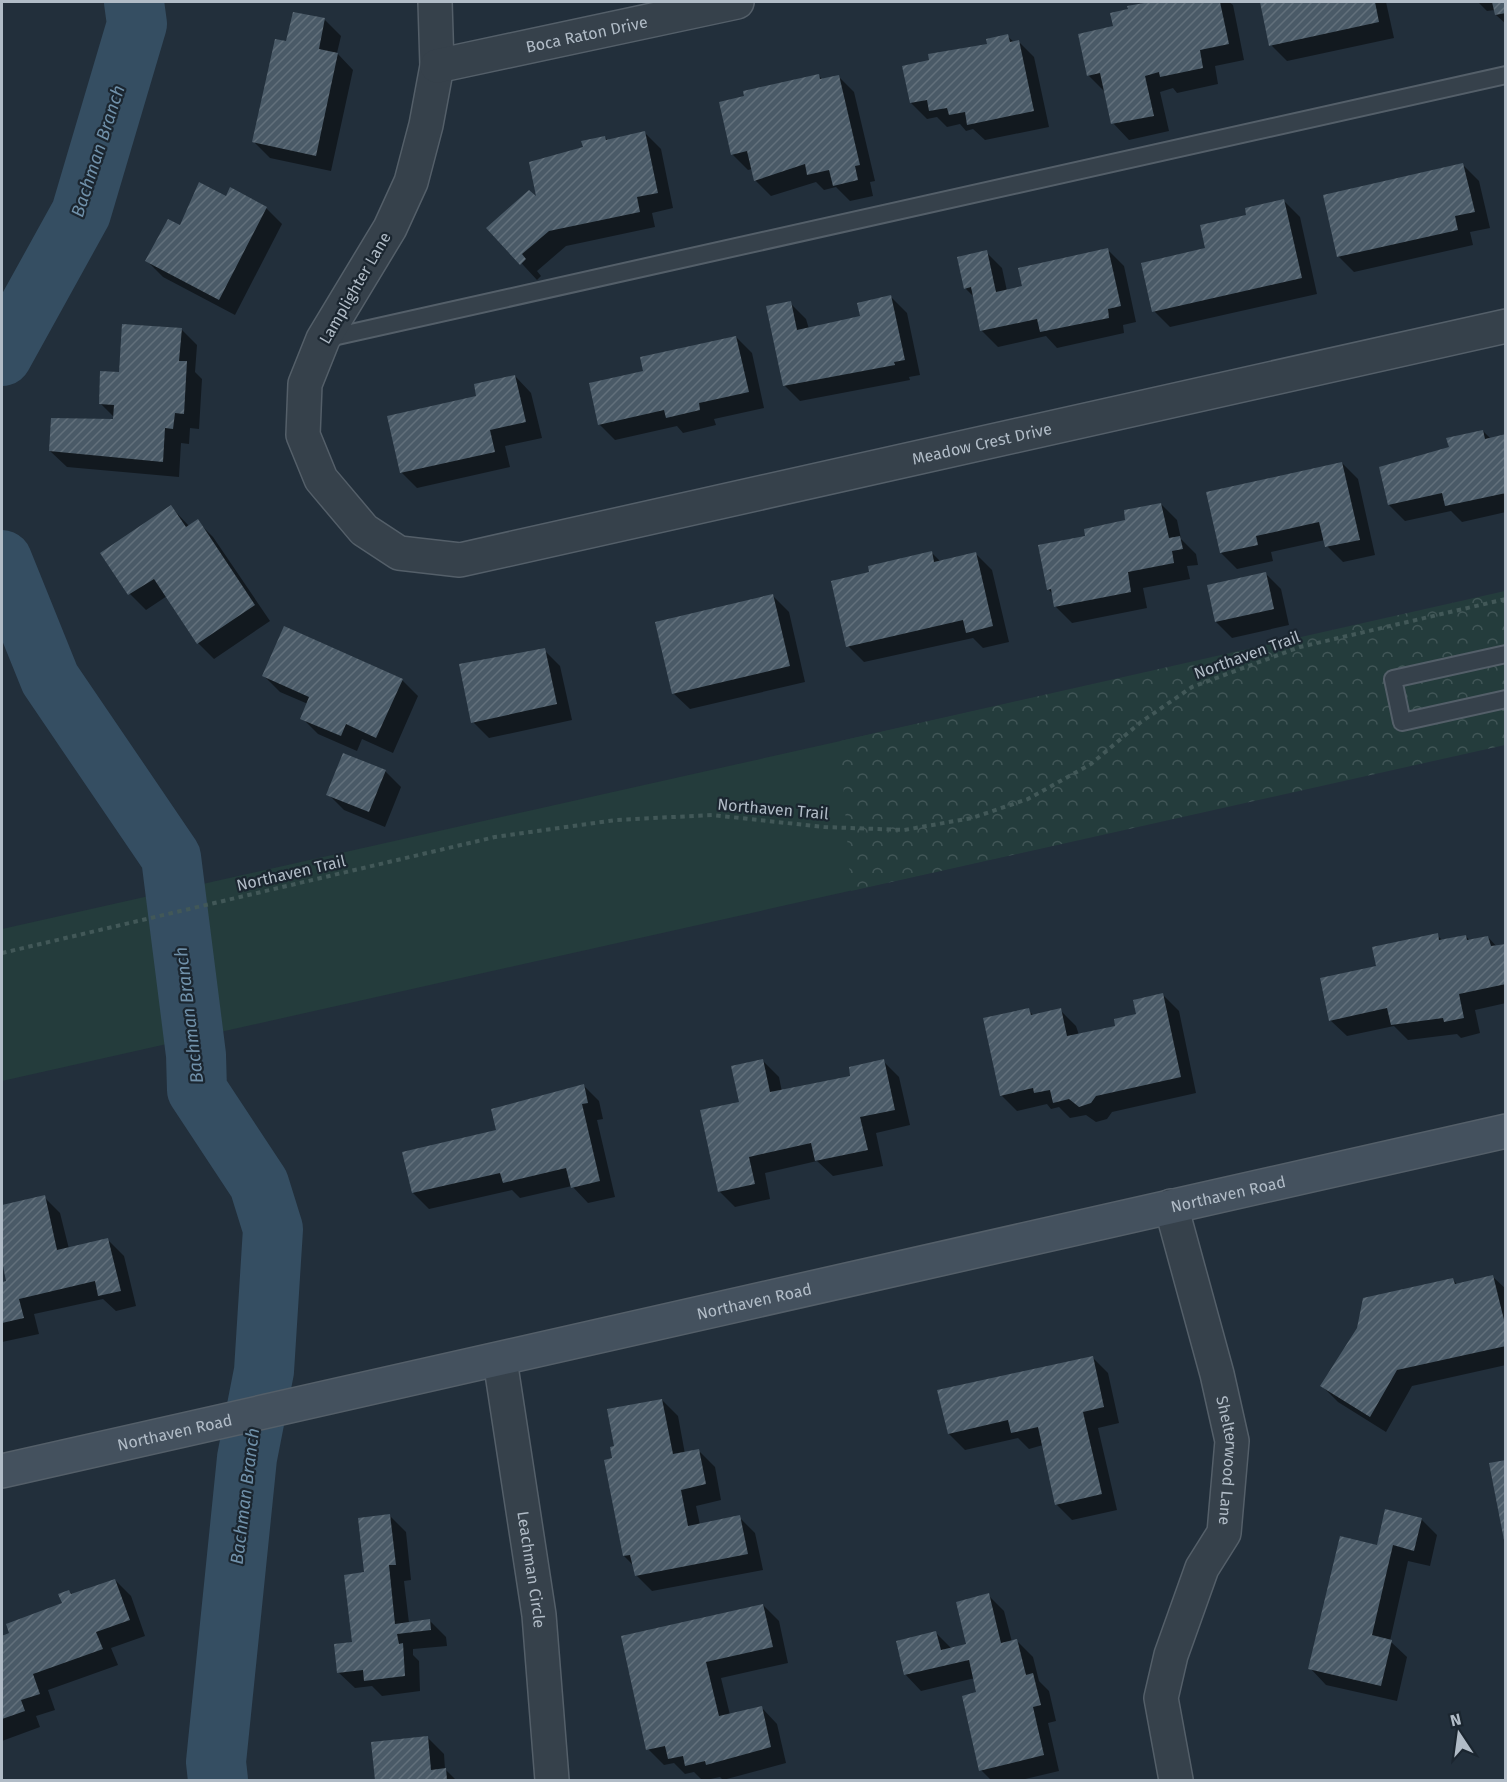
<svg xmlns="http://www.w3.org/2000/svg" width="1507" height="1782" font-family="'Fira Sans',sans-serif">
  <defs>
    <pattern id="forest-crowns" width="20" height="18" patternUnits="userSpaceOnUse" patternTransform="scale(1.5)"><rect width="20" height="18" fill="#243c3c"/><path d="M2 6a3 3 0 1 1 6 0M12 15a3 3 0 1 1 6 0" fill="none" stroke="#415657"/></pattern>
    <pattern id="building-hatch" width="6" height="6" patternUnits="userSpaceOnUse" patternTransform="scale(1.5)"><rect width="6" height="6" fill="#4a5a67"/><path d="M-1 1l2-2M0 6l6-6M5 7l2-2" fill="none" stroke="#62707b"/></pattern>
  </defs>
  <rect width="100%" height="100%" fill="#222f3b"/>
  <path fill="#243c3c" d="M1505,592V744L2,1081V929Z"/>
  <path fill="url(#forest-crowns)" d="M1505,591V745L851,891L840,741Z"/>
  <g fill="#0007">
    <path d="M1157,2H1229L1233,5L1244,60L1215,66L1218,84L1177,93L1173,88L1160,92L1169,131L1129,140L1113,123L1104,91L1088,75L1115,28L1129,7Z"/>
    <path d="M1261,2H1386L1394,38L1287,61L1271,45Z"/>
    <path d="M1478,2H1506V24L1496,15L1495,10L1487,11Z"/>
    <path d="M325,20L341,36L337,53L353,70L331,171L270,158L254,142L287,43Z"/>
    <path d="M1007,36L1014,42L1018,41L1034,57L1049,127L985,140L973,129L966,131L960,124L947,127L937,117L927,119L911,103L931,61L989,45Z"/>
    <path d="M818,75L823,80L838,76L854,92L875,181L870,182L873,196L850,201L836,187L824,190L816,182L771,196L755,180L752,169L748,170L732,154Z"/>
    <path d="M645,133L661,149L673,208L652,213L655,227L566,246L537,271L541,276L537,280L489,228L539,200L584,148L605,137L608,141Z"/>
    <path d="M1463,165L1479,181L1490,228L1470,232L1473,245L1354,272L1338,256Z"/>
    <path d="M226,198L266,208L282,224L235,315L163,277L147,261L181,227Z"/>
    <path d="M1284,201L1300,217L1317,294L1170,327L1154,311L1207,250L1248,216Z"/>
    <path d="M1108,250L1124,266L1136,322L1123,325L1124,333L1057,348L1046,336L998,347L982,331L975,298L965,288L986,252L1002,268L1007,291L1024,287Z"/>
    <path d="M891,297L907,313L920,375L909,377L910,380L800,401L784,385L790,303L806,319L809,329L862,317Z"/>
    <path d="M181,329L197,345L195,372L202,379L199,429L190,428L189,444L181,443L179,477L67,467L50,451L114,421L115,418L100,403L121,374Z"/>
    <path d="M736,337L752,353L764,408L714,419L716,425L683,433L677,426L615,440L599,424L645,373Z"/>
    <path d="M515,376L531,393L542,438L505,446L510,467L417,488L401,472L478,397Z"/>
    <path d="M1483,431L1491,439L1506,436V512L1462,522L1451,511L1405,521L1389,505L1450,448Z"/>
    <path d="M1342,463L1358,479L1375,555L1343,562L1327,546L1325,540L1271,552L1273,561L1237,569L1221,553Z"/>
    <path d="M1161,504L1177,520L1181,539L1196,554L1198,565L1187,566L1190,579L1143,588L1147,608L1072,623L1056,607L1053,594L1048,589L1087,537L1127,521Z"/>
    <path d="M171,507L189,526L197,521L213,537L270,621L214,659L198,643L167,596L146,610L130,594L102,553Z"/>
    <path d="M931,552L941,562L976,554L992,570L1009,642L983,648L973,638L864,662L848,646L871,573Z"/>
    <path d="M1265,573L1281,589L1289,625L1232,638L1216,622Z"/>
    <path d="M773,596L789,612L805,682L690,709L673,693Z"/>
    <path d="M544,650L560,666L572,720L489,738L473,722Z"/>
    <path d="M264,676L402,680L418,696L393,753L362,739L357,751L318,734L302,718L308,704L280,692Z"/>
    <path d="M385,771L401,787L385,827L344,810L328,794Z"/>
    <path d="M1437,935L1443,941L1466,936L1470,941L1488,937L1497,947L1506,945V1003L1475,1010L1480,1033L1461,1038L1457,1034L1408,1040L1394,1026L1347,1036L1330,1020L1378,967Z"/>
    <path d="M1163,995L1179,1011L1196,1093L1112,1112L1107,1119L1096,1122L1086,1115L1070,1118L1059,1107L1051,1109L1047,1104L1017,1111L1001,1095L1028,1010L1034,1016L1060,1010L1076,1026L1079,1035L1117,1027L1138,1015Z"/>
    <path d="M763,1061L779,1077L782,1092L852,1077L883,1061L899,1077L910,1125L876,1133L883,1166L833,1176L817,1161L765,1173L770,1199L735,1207L719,1191L741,1103Z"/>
    <path d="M583,1085L599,1101L603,1119L597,1120L615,1197L588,1203L572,1186L520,1198L512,1190L429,1209L413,1193L497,1131Z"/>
    <path d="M44,1197L60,1213L69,1249L108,1240L124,1256L136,1306L116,1311L103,1299L34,1314L39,1334L2,1342V1283L8,1282L2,1254V1206Z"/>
    <path d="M1493,1277L1506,1289V1365L1412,1386L1386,1432L1338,1402L1322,1386L1453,1280L1458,1285Z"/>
    <path d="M1092,1357L1108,1373L1119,1423L1098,1428L1117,1510L1072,1520L1056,1504L1043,1445L1029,1449L1018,1438L965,1450L949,1434Z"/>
    <path d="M662,1400L678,1416L685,1454L699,1451L715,1467L721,1500L696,1506L700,1525L739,1517L755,1533L763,1570L652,1591L636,1575L634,1566L624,1556L614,1459L616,1447Z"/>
    <path d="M390,1516L406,1532L411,1580L404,1581L409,1623L430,1621L446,1637L447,1646L413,1649V1655L419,1661L420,1691L382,1696L372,1686L355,1688L338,1672L354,1643L366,1574Z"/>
    <path d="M1421,1519L1437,1535L1430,1566L1408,1561L1390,1641L1407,1657L1397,1701L1326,1685L1310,1668L1378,1547Z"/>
    <path d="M115,1580L131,1596L145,1636L111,1648L118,1665L48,1690L55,1710L36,1716L40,1727L2,1741V1637L11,1634L63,1604L69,1591L73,1595Z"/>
    <path d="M988,1595L1004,1611L1012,1642L1017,1641L1033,1657L1039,1681L1049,1691L1056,1721L1048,1723L1059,1771L1021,1780H991L981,1770L978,1693L975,1678L921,1691L905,1674L936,1633L952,1649L968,1645Z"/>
    <path d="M763,1605L779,1621L788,1663L721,1678L730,1715L761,1707L777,1724L786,1763L723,1780L720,1777L706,1780H702L694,1772L685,1774L674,1763L664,1765L648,1749L622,1637Z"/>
    <path d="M428,1738L444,1754L445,1769L456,1780H377L373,1744Z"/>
  </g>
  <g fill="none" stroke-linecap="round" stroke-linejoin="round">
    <g stroke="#354e62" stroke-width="60">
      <path d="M2,356L81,213L137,24L134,2"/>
      <path d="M2,560L50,679L171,857L196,1055L197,1090L259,1184L273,1229L264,1371L247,1458L216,1762L218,1780"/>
    </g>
  </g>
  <g fill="url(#building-hatch)">
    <path d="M1150,2H1220L1229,44L1200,50L1203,68L1160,77L1159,72L1145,76L1154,116L1111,124L1100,73L1087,76L1078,34L1113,26L1110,13L1128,9L1127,6Z"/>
    <path d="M1260,2H1375L1379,22L1269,46Z"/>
    <path d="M1492,2H1506V13L1495,15Z"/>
    <path d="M293,12L325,18L319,49L338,53L316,156L252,142L275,39L286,41Z"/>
    <path d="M1008,34L1010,42L1019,40L1034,111L967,125L965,112L949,115L947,108L929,111L927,100L910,103L902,66L929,60L928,54L987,44L986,39Z"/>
    <path d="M819,74L820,79L839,75L860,165L855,166L858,180L833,186L829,170L807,175L805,164L754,181L747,151L731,155L719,102L744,96L743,91Z"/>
    <path d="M645,131L658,193L637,197L640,212L549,231L522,254L526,259L520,265L486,228L529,190L536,196L529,162L583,147L581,141L605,136L606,140Z"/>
    <path d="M1463,163L1475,212L1455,216L1458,230L1337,257L1323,195Z"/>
    <path d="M199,182L226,196L230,187L267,207L219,300L145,261L168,219L180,225Z"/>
    <path d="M1284,199L1302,278L1152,312L1141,263L1205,248L1200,225L1246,215L1245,208Z"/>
    <path d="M1108,248L1121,306L1108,309L1109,318L1040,332L1037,319L980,331L971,287L964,289L957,257L987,250L996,292L1022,286L1018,268Z"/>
    <path d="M891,295L905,360L894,362L895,365L783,386L766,306L791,301L797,330L860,316L857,303Z"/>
    <path d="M122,324L182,328L179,361H187L184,414L175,413L173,429L165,428L163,462L49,451L51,418L113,419L114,405L99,404L100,371L119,372Z"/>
    <path d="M736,336L749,392L699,403L700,410L666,418L664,410L598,425L589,383L643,371L640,357Z"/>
    <path d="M515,375L526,422L490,430L495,452L400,473L387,416L476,396L474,384Z"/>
    <path d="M1483,430L1485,439L1506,434V493L1445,506L1442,493L1388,505L1379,467L1449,447L1446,438Z"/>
    <path d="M1342,462L1360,540L1325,547L1319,522L1256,536L1258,545L1220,553L1206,492Z"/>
    <path d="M1161,503L1169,538L1180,536L1183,549L1172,551L1174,563L1128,572L1131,592L1054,607L1051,589L1047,590L1038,545L1085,536L1084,529L1125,520L1124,510Z"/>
    <path d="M171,505L186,527L198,519L255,605L197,644L154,579L128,595L100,553Z"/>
    <path d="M932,551L934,562L976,552L993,626L966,633L963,620L846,647L831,581L869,572L868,566Z"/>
    <path d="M1266,572L1274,609L1215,622L1207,585Z"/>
    <path d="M773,594L790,666L672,694L655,622Z"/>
    <path d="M284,626L403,679L376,738L346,724L341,736L300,719L309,697L262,676Z"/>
    <path d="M545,648L557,704L471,723L459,664Z"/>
    <path d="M343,753L386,770L369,812L326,795Z"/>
    <path d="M1438,933L1439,940L1466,935L1467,940L1488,936L1491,946L1506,944V984L1459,994L1464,1018L1444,1022L1443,1018L1391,1025L1387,1008L1329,1021L1320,978L1376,966L1372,947Z"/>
    <path d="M1163,993L1181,1077L1096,1096L1091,1103L1079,1107L1069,1099L1053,1103L1050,1090L1034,1093L1033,1088L1000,1096L983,1018L1029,1008L1031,1015L1061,1008L1067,1036L1115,1026L1114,1019L1136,1014L1133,1000Z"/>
    <path d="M763,1059L770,1092L850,1076L849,1067L884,1059L895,1110L860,1117L868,1150L815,1161L811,1143L749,1157L755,1184L718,1192L700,1110L739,1102L731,1066Z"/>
    <path d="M584,1084L588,1103L582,1104L600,1181L571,1188L566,1168L503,1183L500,1173L412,1193L402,1152L496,1130L491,1109Z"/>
    <path d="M45,1195L57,1250L108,1238L121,1291L98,1296L95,1281L19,1299L24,1318L2,1323V1282L6,1281L2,1261V1205Z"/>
    <path d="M1493,1275L1506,1328V1346L1397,1370L1370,1417L1320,1386L1357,1328L1363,1298L1453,1278L1455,1284Z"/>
    <path d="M1093,1356L1104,1407L1083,1412L1102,1494L1055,1505L1038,1427L1011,1433L1008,1420L948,1434L937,1390Z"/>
    <path d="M662,1399L673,1454L699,1449L706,1484L681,1490L688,1526L740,1515L748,1554L635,1576L630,1555L623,1556L604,1460L612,1458L610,1447L614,1446L607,1409Z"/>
    <path d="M1506,1460V1540H1504L1489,1463Z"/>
    <path d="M1385,1509L1422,1518L1414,1551L1393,1545L1372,1635L1392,1640L1381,1686L1308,1669L1340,1536L1377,1545Z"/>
    <path d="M390,1514L396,1565H389L395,1624L430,1619L431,1630L397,1634L399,1644L403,1643L405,1676L364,1681L363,1670L337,1673L334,1644L352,1642L344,1575L364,1572L358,1518Z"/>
    <path d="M115,1579L130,1620L96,1632L103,1649L33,1674L40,1694L21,1700L25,1711L2,1719V1636L9,1633L6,1624L62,1603L58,1594L69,1590L71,1594Z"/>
    <path d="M989,1593L1001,1643L1017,1639L1026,1675L1033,1673L1041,1705L1033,1707L1044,1755L979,1771L962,1696L976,1692L969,1660L904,1675L896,1641L936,1631L941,1650L966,1644L956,1602Z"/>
    <path d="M763,1604L773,1647L706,1662L719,1716L762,1706L771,1747L706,1765L705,1761L685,1766L683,1756L668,1759L665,1746L646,1750L621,1636Z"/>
    <path d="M428,1736L431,1770L446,1768L447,1780H375L371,1742Z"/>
  </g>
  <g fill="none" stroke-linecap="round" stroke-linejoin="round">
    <g stroke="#545f69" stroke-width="20">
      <g id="lane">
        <path d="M324,339L1506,75"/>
        <path d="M1506,654L1393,679L1402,722L1506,699"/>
      </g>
    </g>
    <g stroke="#545f69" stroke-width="36">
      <g id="street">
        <path id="s1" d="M435,2L437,66L426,125L411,182L390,228L323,339L305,384L303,435L321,479L364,530L399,553L460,560L1506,326"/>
        <path id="s2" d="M437,66L737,2"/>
        <path id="s3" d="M1171,1206L1217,1374L1232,1441L1224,1533L1202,1568L1171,1655L1161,1698L1176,1780"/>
        <path id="s4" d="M500,1360L539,1615L552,1780"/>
      </g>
    </g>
    <g stroke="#545f69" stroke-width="36">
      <g id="secondary">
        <path id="s5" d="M2,1471L1506,1131"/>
      </g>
    </g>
    <path stroke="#425858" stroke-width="4" stroke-dasharray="4.5 4.5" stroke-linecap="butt" d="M2,953L495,837L616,820L712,815L824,827L904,830L972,818L1028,799L1091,764L1141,722L1192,687L1300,647L1506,599"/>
    <use href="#lane" stroke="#36414b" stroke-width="16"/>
    <use href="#street" stroke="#36414b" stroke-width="33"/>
    <use href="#secondary" stroke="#44515e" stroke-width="33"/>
  </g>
  <g text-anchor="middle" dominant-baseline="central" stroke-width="4.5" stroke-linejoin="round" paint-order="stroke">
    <g font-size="16" fill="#b1bcc7" stroke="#1b2630">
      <text stroke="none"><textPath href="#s2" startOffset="153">Boca Raton Drive</textPath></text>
      <text transform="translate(355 288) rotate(-60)">Lamplighter Lane</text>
      <text stroke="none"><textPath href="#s1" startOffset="1215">Meadow Crest Drive</textPath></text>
      <text transform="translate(1247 655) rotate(-20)">Northaven Trail</text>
      <text transform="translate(773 809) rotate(5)">Northaven Trail</text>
      <text transform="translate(291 873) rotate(-13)">Northaven Trail</text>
      <text stroke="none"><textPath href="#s5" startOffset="1257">Northaven Road</textPath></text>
      <text stroke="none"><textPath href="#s5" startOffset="771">Northaven Road</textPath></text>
      <text stroke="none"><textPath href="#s5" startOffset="177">Northaven Road</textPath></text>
      <text stroke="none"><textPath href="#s3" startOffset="262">Shelterwood Lane</textPath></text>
      <text stroke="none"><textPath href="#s4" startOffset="212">Leachman Circle</textPath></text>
    </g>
    <g font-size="18" font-style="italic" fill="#7091aa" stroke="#1b2630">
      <text transform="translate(98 151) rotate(-72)">Bachman Branch</text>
      <text transform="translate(189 1015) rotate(-97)">Bachman Branch</text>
      <text transform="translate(245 1496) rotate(-83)">Bachman Branch</text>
    </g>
  </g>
  <rect width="1507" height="1782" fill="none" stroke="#b1bcc7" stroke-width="6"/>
  <g transform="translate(1459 1734) rotate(347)" stroke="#1b2630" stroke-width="4.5" paint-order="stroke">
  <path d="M0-4.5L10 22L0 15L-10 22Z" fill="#b1bcc7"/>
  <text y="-9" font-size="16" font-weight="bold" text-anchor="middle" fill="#b1bcc7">N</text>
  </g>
</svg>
